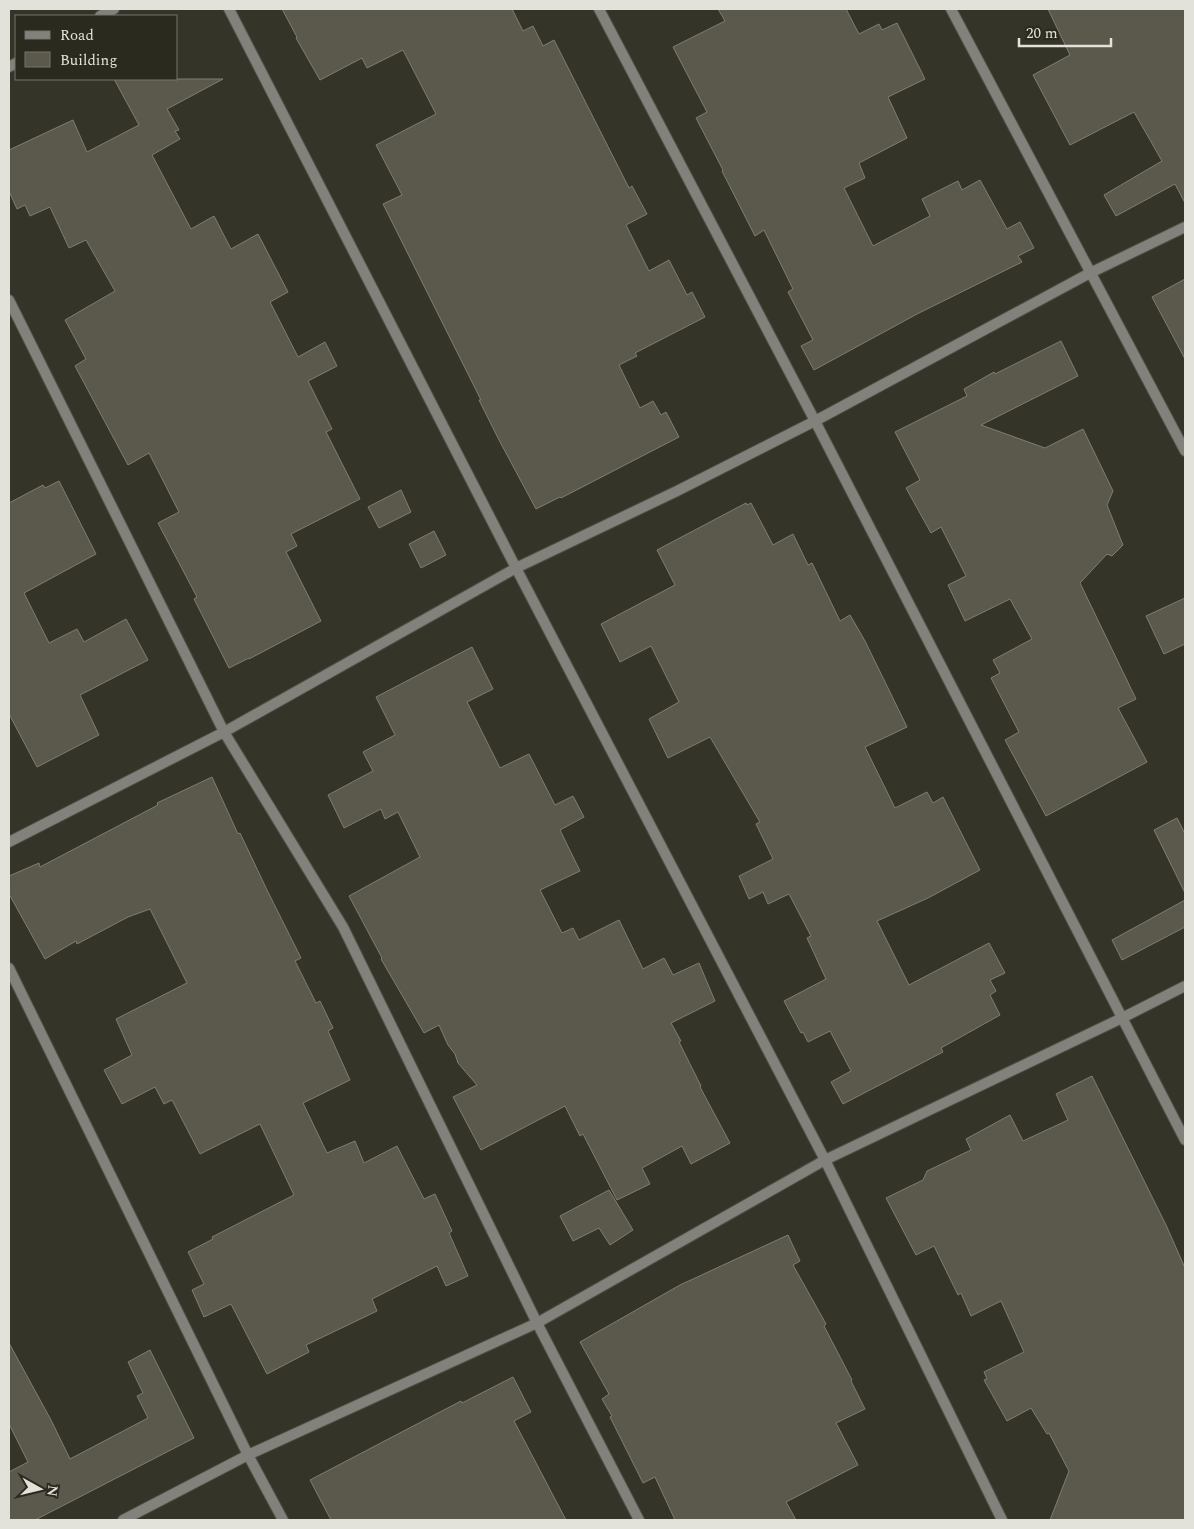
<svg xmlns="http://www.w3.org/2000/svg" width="1194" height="1529" font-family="Spectral,serif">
  <rect width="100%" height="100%" fill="#353428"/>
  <g fill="#5a594c" stroke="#7f7e70">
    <path d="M282,9H512L523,31L533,26L543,46L554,40L629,188L632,186L647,214L626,225L649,271L669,260L687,295L692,292L705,317L635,353L637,356L619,365L640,408L653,401L661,415L666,412L679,437L561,498L560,497L536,509L499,440L479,400H481L383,204L402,195L376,145L436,114L403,50L367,68L362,58L320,80L296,38L297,37Z"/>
    <path d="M718,9H846L859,34L879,24L882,30L897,23L925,79L888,97L907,138L859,163L865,178L844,188L873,246L930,216L922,199L958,181L962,190L980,180L1007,229L1020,222L1034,248L1018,256L1022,262L917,314L814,370L801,346L813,340L788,292L793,289L764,230L755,236L722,171L723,170L696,118L707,112L673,47L725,21Z"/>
    <path d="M1048,9H1185V203L1175,184L1116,216L1104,195L1162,161L1134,112L1070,145L1033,75L1070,55Z"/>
    <path d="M114,79H223L167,109L179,130L175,131L180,139L152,155L191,229L214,216L231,249L258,234L288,292L270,302L298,357L325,342L337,366L308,381L332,429L326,432L360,499L291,534L297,546L286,552L321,621L249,659V658L229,668L194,599L197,597L158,523L179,512L149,453L128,465L75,366L86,359L65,320L115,291L86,240L69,248L50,207L30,216L25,205L17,209L9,191V150L73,120L87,152L139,125Z"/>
    <path d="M1185,279V359L1152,297Z"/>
    <path d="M1061,341L1078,376L981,425L1045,448L1083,429L1113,491L1107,505L1123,545L1112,556L1107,554L1080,583L1136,699L1118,708L1147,762L1046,816L1005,740L1019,732L991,678L1000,673L993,660L1032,639L1010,599L965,621L948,585L966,576L941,527L931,533L906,488L920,480L895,432L967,396L964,389L994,372L995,374Z"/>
    <path d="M59,481L96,554L24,593L49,643L77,629L84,642L126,619L148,660L80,695L99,735L37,767L9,714V503L43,485L45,488Z"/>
    <path d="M401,490L411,512L379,528L368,507Z"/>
    <path d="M746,503L747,505L751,503L773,545L793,534L808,565L812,563L840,621L850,615L865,641L907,727L865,747L895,808L927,792L933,803L943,797L980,870L928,898L877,921L909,985L989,943L1005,973L990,980L996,991L990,995L1000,1015L941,1048L943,1052L843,1104L831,1082L851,1071L830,1031L808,1042L803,1032L801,1033L784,1001L826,979L807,938L811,936L789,894L768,904L763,892L749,899L739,876L773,859L756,824L760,822L710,737L668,758L649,719L679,702L651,646L620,662L601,624L675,585L657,550Z"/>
    <path d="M434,531L446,555L421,568L409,544Z"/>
    <path d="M1185,598V644L1164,654L1146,616Z"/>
    <path d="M472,647L493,689L467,702L500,768L529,754L555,805L573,796L584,817L560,830L580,871L540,890L562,933L573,928L579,940L619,920L643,969L664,958L673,975L699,963L715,1001L671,1023L681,1041L679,1042L701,1086L700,1087L730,1143L691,1164L682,1146L642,1168L650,1184L617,1200L583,1134L580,1136L565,1106L481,1150L453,1097L477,1085L458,1063L455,1054L448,1045L439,1025L424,1033L381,959L382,958L349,896L420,857L398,812L385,819L381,809L344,828L328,795L373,771L363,752L395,735L376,697Z"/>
    <path d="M212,777L238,834L240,833L267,890L301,958L295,961L316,1003L320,1001L333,1028L328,1031L350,1080L303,1103L327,1153L355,1141L364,1163L397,1146L424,1199L435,1194L452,1231L449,1233L468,1276L446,1286L437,1266L372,1299L377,1311L306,1345L309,1352L267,1374L231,1304L204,1317L192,1290L204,1284L188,1252L213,1239L212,1237L294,1195L260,1124L200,1154L172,1100L164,1104L155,1087L122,1104L104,1070L132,1055L116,1019L187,983L150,909L128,917L77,944L76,941L45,959L9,894V876L39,863L40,867L158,805L157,803Z"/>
    <path d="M1177,818L1185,834V893L1154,830Z"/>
    <path d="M1185,900V927L1122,960L1112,940Z"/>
    <path d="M1092,1076L1166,1225L1185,1268V1520H1050L1069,1471L1049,1433L1047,1434L1031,1408L1007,1421L984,1380L987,1379L984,1372L1024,1352L1001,1301L971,1316L961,1293L958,1295L934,1246L916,1255L886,1198L923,1180L927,1171L971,1150L966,1139L1010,1115L1023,1141L1068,1120L1056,1094Z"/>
    <path d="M609,1190L633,1230L610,1245L599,1228L573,1241L560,1216Z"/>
    <path d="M788,1235L800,1261L793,1265L826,1324L824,1326L852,1380L851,1381L865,1409L836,1423L858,1465L786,1502L796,1520H675L655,1477L643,1483L610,1417L612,1416L602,1399L609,1394L580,1342L680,1285Z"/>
    <path d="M9,1343L51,1420L70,1459L148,1418L137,1396L143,1393L128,1362L150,1350L194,1438L35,1520H9V1472L28,1462L9,1424Z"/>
    <path d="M513,1377L531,1412L514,1421L566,1520H331L310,1480L461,1401L462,1403Z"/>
  </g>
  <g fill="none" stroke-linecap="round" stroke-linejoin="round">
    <g stroke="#515044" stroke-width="12">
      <g id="minor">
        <path d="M229,9L516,568L825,1160L1002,1520"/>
        <path d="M599,9L815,421L1185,1140"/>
        <path d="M951,9L1185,451"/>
        <path d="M100,16L114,9"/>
        <path d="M9,67L16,63"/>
        <path d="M9,300L224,732L343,927L537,1323L639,1520"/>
        <path d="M9,842L224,732L516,568L677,491L815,421L1090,273L1185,227"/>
        <path d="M9,968L248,1455L283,1520"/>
        <path d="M123,1520L248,1455L537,1323L825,1160L1122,1018L1185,986"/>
      </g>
    </g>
    <use href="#minor" stroke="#82817c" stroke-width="10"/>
  </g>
  <rect width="1194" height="1529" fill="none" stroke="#e2e2da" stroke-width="20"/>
  <rect x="15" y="15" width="162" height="65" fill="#2b2a1f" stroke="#74746a"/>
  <rect x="25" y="31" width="25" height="8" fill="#82817c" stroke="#74746a"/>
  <text x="60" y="40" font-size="15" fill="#e2e2da">Road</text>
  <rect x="25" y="52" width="25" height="15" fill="#5a594c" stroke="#74746a"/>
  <text x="60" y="65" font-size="15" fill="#e2e2da">Building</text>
  <g transform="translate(40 1489) rotate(98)" stroke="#2b2a1f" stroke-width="4" paint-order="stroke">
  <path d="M0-4L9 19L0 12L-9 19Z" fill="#e2e2da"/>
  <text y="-8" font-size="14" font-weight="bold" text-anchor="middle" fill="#e2e2da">N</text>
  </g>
  <path d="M1019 38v8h92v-8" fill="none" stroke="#e2e2da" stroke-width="2.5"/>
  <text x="1026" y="38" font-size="15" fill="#e2e2da" stroke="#2b2a1f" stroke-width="4" paint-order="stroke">20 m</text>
</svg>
